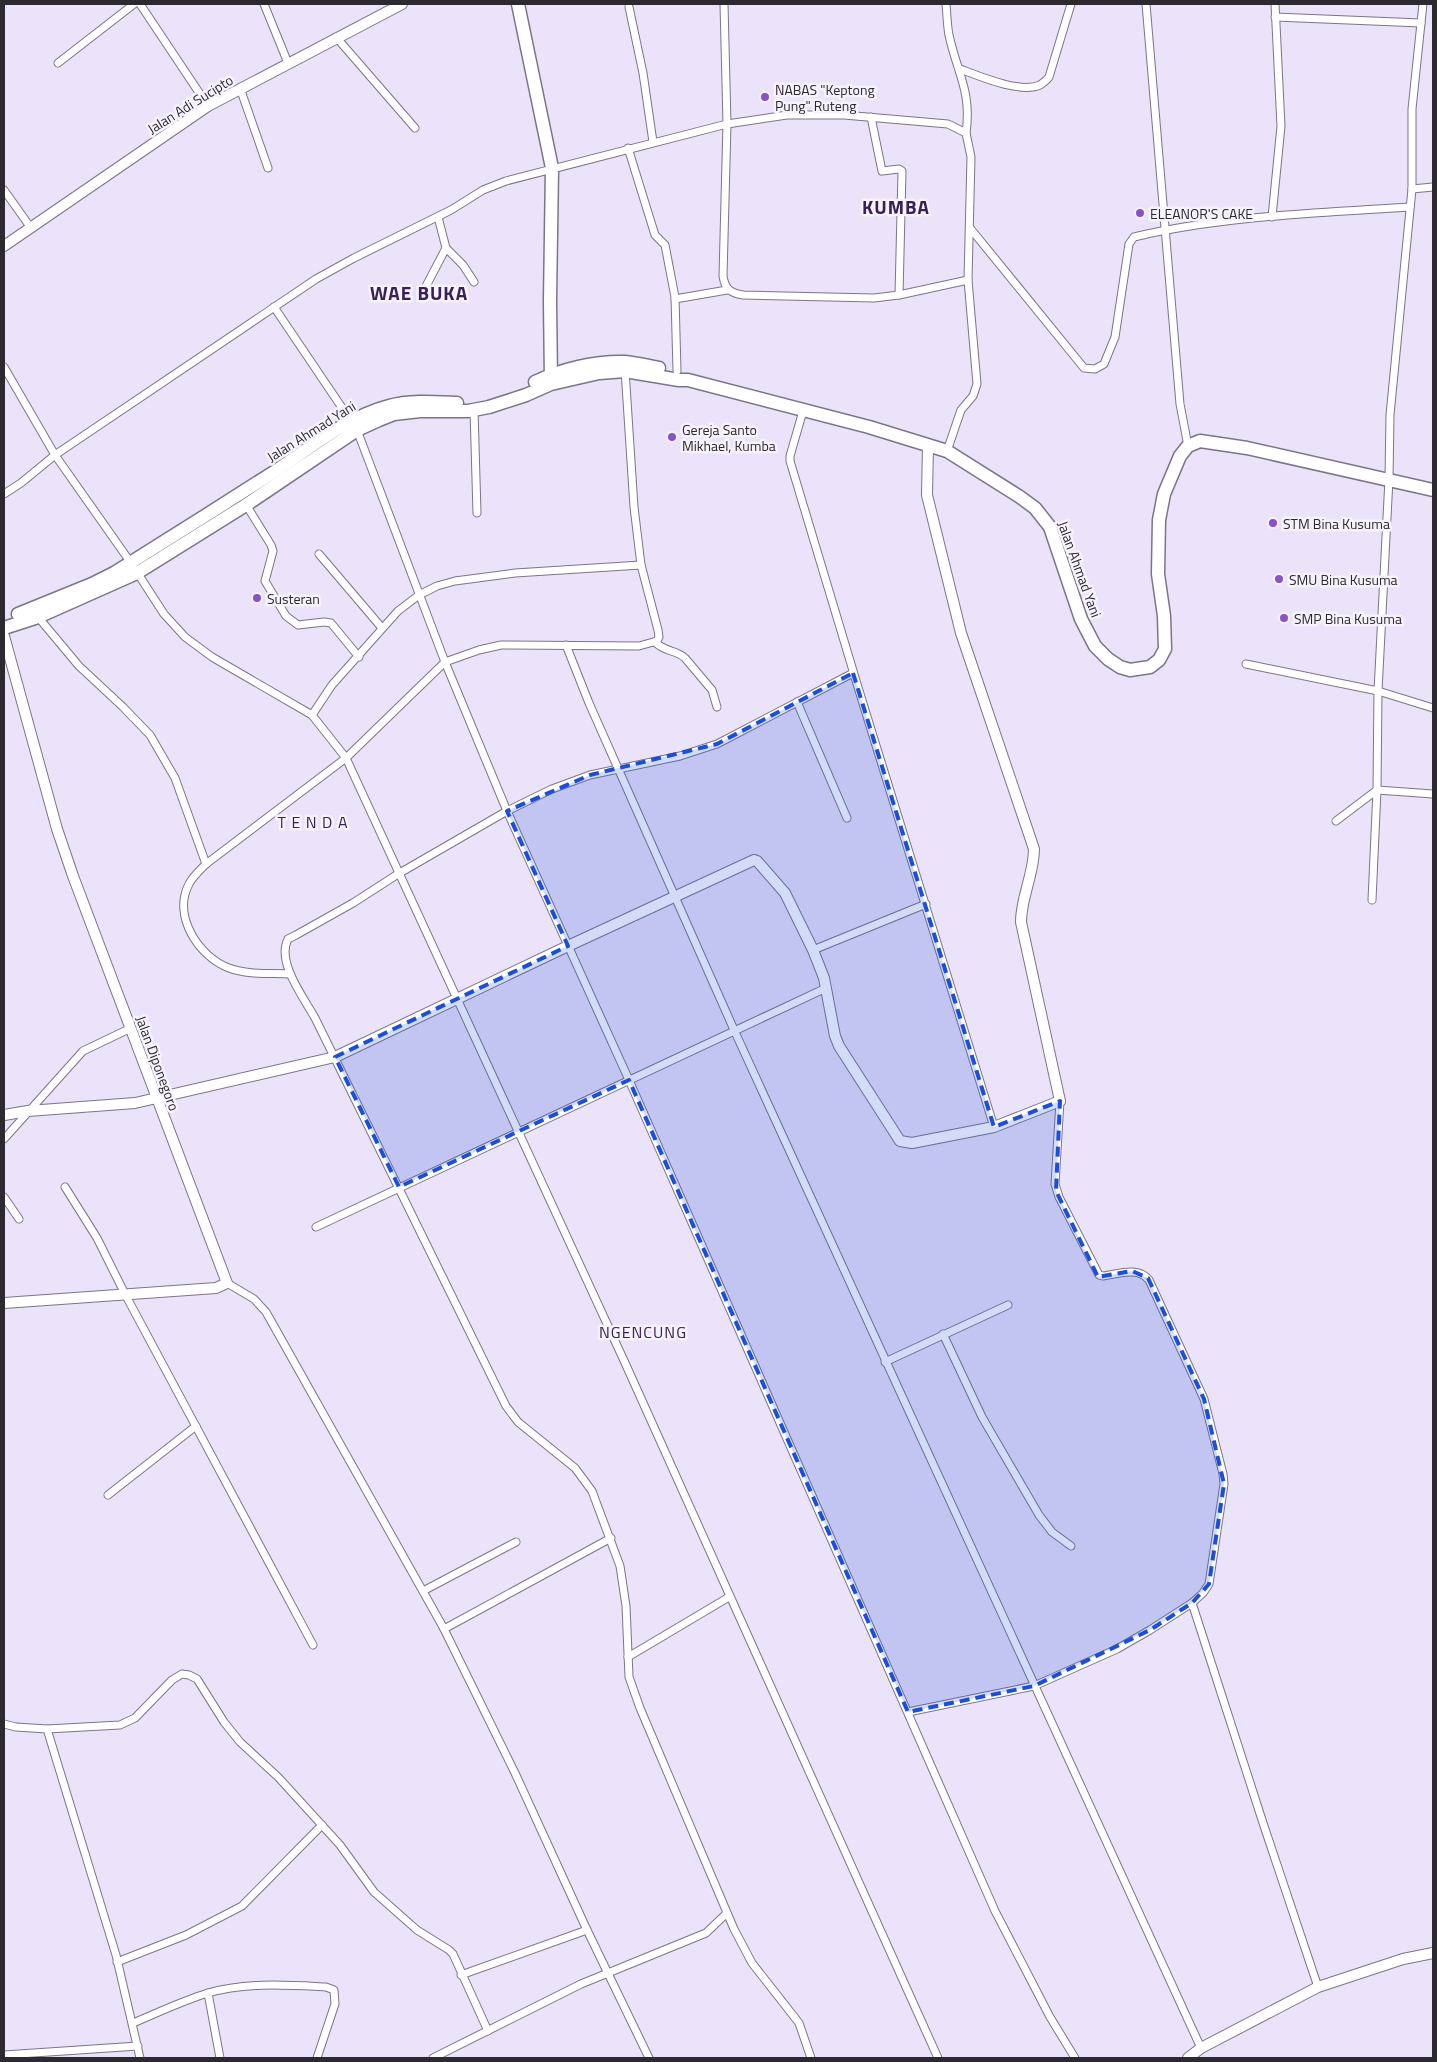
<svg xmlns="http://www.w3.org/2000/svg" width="1437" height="2062" font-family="'Titillium Web',sans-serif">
  <rect width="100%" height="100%" fill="#ebe3f9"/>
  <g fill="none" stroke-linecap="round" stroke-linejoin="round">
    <g stroke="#7c7588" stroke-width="9">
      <g id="street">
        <path d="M140,4L208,106"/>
        <path d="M264,4L288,63"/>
        <path d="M724,4L727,124L723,276C725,289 730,293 743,295L874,298L899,295L968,280"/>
        <path d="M946,4C947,14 947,25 949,35C957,73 972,91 966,133"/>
        <path d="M1146,4L1180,404L1188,446"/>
        <path d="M629,7L643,73L653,142"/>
        <path d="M1275,17L1421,23"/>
        <path d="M336,37L415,128"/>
        <path d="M58,63L134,4"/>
        <path d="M960,69C979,76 1021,94 1040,85C1043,83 1047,80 1049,77L1071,4"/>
        <path d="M240,88L268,168"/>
        <path d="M871,117L882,171L899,169L902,171L899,295"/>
        <path d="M628,148L655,235L665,245L675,297L677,371"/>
        <path d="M1412,189L1433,187"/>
        <path d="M4,190L31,228"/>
        <path d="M1272,217L1281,126L1275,4"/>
        <path d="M970,228L1084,368L1095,369L1104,364L1115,337L1129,244L1134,237C1223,216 1318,213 1410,207"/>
        <path d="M446,248L463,265L474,282"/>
        <path d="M425,288L446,248L438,217"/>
        <path d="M675,299L727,290"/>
        <path d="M274,307L357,430L445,662L507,811L629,1080L995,1911L1050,2017L1075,2058"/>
        <path d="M4,367L55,455L131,563L164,614L185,637L212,657L312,715L346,758L206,864C200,870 193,876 189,884C172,916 199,957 229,968C248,975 270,973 290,974"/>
        <path d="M625,370L634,507L641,565L658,630L659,637L657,641L639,646L501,645L479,650L445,662L346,758L626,1365L938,2058"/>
        <path d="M474,410L477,513"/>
        <path d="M803,411L790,456V461L857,684L994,1127"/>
        <path d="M4,494L21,483L55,455L316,279L354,258L451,210L483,190L506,181L727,124L787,115H844L948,124L966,133L971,157L968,280L977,384L973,396L961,410L947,451"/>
        <path d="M245,503L271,545L273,551L265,581L286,616L298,625L324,622L331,623L359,657"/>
        <path d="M319,554L382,628"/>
        <path d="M38,617L79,666L123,707L150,735L175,778L206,864"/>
        <path d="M655,642C666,653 675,649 685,658L712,690L717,707"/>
        <path d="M566,645L589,703L735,1032L1201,2048"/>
        <path d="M1246,664L1378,691L1433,708"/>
        <path d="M797,702L847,818"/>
        <path d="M312,715L332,685L398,611L419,595L437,586L455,581L515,573L641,565"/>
        <path d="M1336,821L1377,790L1433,794"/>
        <path d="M1372,900L1377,790L1378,691L1389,479L1390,415L1412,189V109L1423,4"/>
        <path d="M813,950L926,904"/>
        <path d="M4,1139L83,1051L131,1028"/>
        <path d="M65,1187L97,1238L125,1294L313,1645"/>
        <path d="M4,1197L19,1219"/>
        <path d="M316,1227L826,988"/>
        <path d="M227,1283L254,1299L266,1312L443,1627L515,1773L587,1930L649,2058"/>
        <path d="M943,1334L982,1417L1039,1515L1052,1532L1071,1546"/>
        <path d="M885,1362L1008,1305"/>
        <path d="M108,1495L196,1426"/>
        <path d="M423,1591L516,1542"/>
        <path d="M1192,1603L1263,1823L1318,1987"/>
        <path d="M444,1629L611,1538"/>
        <path d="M628,1657L729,1597"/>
        <path d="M908,1712L1034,1686L1117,1649L1150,1630L1192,1603L1203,1593L1209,1584L1224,1484L1223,1474L1204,1399L1149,1280C1138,1266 1118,1274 1103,1276L1099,1275L1059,1197L1055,1184L1060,1101"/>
        <path d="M4,1724L16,1727L47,1729L116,1955L140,2058"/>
        <path d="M47,1729L120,1725L135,1718L172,1680L182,1674L189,1675L197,1679L224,1722L240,1742L278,1777L340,1845L374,1892L417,1930L449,1950L453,1954L488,2031"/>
        <path d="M117,1962L186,1935L242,1906L322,1825"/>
        <path d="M461,1975L587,1930"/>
        <path d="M208,1993L220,2058"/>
        <path d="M133,2023C157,2013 182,2001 208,1993C246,1982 287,1985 326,1987L334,1990L335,2004L317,2058"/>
        <path d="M4,2055L138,2046"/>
        <path d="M433,2058L581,1984L706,1933L727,1913"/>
        <path d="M811,2058L799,2023L752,1963L734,1929L640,1708L629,1677L626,1606L620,1566L592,1491L575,1468L518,1422L506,1406L315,1018C304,998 276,962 288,939L296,935L353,903L398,874L507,811L552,789L590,775L680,756L717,744L853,673"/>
      </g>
    </g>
    <g stroke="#7c7588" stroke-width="12">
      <g id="secondary">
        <path d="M4,246L208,106L402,4"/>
        <path d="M4,636L57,829L73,876L227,1283L216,1288L4,1303"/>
        <path d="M4,1115L28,1111L135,1103L335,1057L568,946L754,860L757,861L785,893L813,950L824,978L835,1036L839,1046L900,1141L912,1143L994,1127L1060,1101L1021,922C1021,897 1034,874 1034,849L961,633L927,495L928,445"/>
        <path d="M1188,2058L1201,2048L1318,1987L1403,1959L1433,1953"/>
      </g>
    </g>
    <g stroke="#7c7588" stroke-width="15">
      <g id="highway">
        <path d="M518,4L552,168L550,301L551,382"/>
        <path d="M535,382C562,369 595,361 625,362C636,363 648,366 659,368"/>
        <path d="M18,614L92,584L114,573C167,540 221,506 274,472C310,448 347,417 389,406C410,400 435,402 457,403"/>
        <path d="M4,628L38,617L137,573L246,505L357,430L379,420L394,414L420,411H468L489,407L526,395L551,384L599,373L625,371L679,380H688L869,427L947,451L1020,497L1035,508L1050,527L1081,619L1095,646L1108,659L1120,667L1130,670L1150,667L1159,660L1165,649L1164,616L1158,574L1159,520L1164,494L1180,456L1188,446L1200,441L1247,448L1433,490"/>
      </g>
    </g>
    <use href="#street" stroke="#fff" stroke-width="7"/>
    <use href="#secondary" stroke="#fff" stroke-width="10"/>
    <use href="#highway" stroke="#fff" stroke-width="12"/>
  </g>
  <path fill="#1d4ed8" fill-opacity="0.2" stroke="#1d4ed8" stroke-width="4" stroke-dasharray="10 6" stroke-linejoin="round" d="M853,673L994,1127L1060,1101L1056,1191L1098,1277L1132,1271L1148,1278L1204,1399L1224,1484L1209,1584L1192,1603L1150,1630L1034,1686L908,1712L629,1080L399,1187L335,1057L568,946L507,811L590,775L717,744Z"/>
  <g fill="#8852ca" stroke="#f6f3fc" stroke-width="2">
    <circle cx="765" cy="97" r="5"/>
    <circle cx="1140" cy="213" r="5"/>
    <circle cx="672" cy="437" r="5"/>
    <circle cx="1273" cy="523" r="5"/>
    <circle cx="1279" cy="579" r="5"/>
    <circle cx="257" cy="598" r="5"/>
    <circle cx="1284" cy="618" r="5"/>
  </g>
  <g text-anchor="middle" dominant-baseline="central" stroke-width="5" stroke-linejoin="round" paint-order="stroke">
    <g font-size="14" fill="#2c2931" stroke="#f6f3fc" text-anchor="start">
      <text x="775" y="89">NABAS "Keptong<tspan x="775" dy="16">Pung" Ruteng</tspan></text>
      <text x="1150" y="213">ELEANOR'S CAKE</text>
      <text x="682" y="429">Gereja Santo<tspan x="682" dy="16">Mikhael, Kumba</tspan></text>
      <text x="1283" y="523">STM Bina Kusuma</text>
      <text x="1289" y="579">SMU Bina Kusuma</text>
      <text x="267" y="598">Susteran</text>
      <text x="1294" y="618">SMP Bina Kusuma</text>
    </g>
    <g font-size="14" fill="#2c2931" stroke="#f6f3fc">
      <text transform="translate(190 104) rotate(-32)">Jalan Adi Sucipto</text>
      <text transform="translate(311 431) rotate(-32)">Jalan Ahmad Yani</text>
      <text transform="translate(1080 569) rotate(70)">Jalan Ahmad Yani</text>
      <text transform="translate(158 1063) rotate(70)">Jalan Diponegoro</text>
    </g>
    <g font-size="16" letter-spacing="1" fill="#392059" stroke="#f6f3fc">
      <text x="313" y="822">T E N D A</text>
      <text x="643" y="1332">NGENCUNG</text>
    </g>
    <g font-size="19" font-weight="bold" letter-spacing="1" fill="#392059" stroke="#f6f3fc">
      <text x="896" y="206">KUMBA</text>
      <text x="419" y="292">WAE BUKA</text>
    </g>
  </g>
  <rect width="1437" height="2062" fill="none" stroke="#2c2931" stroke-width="10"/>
</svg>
